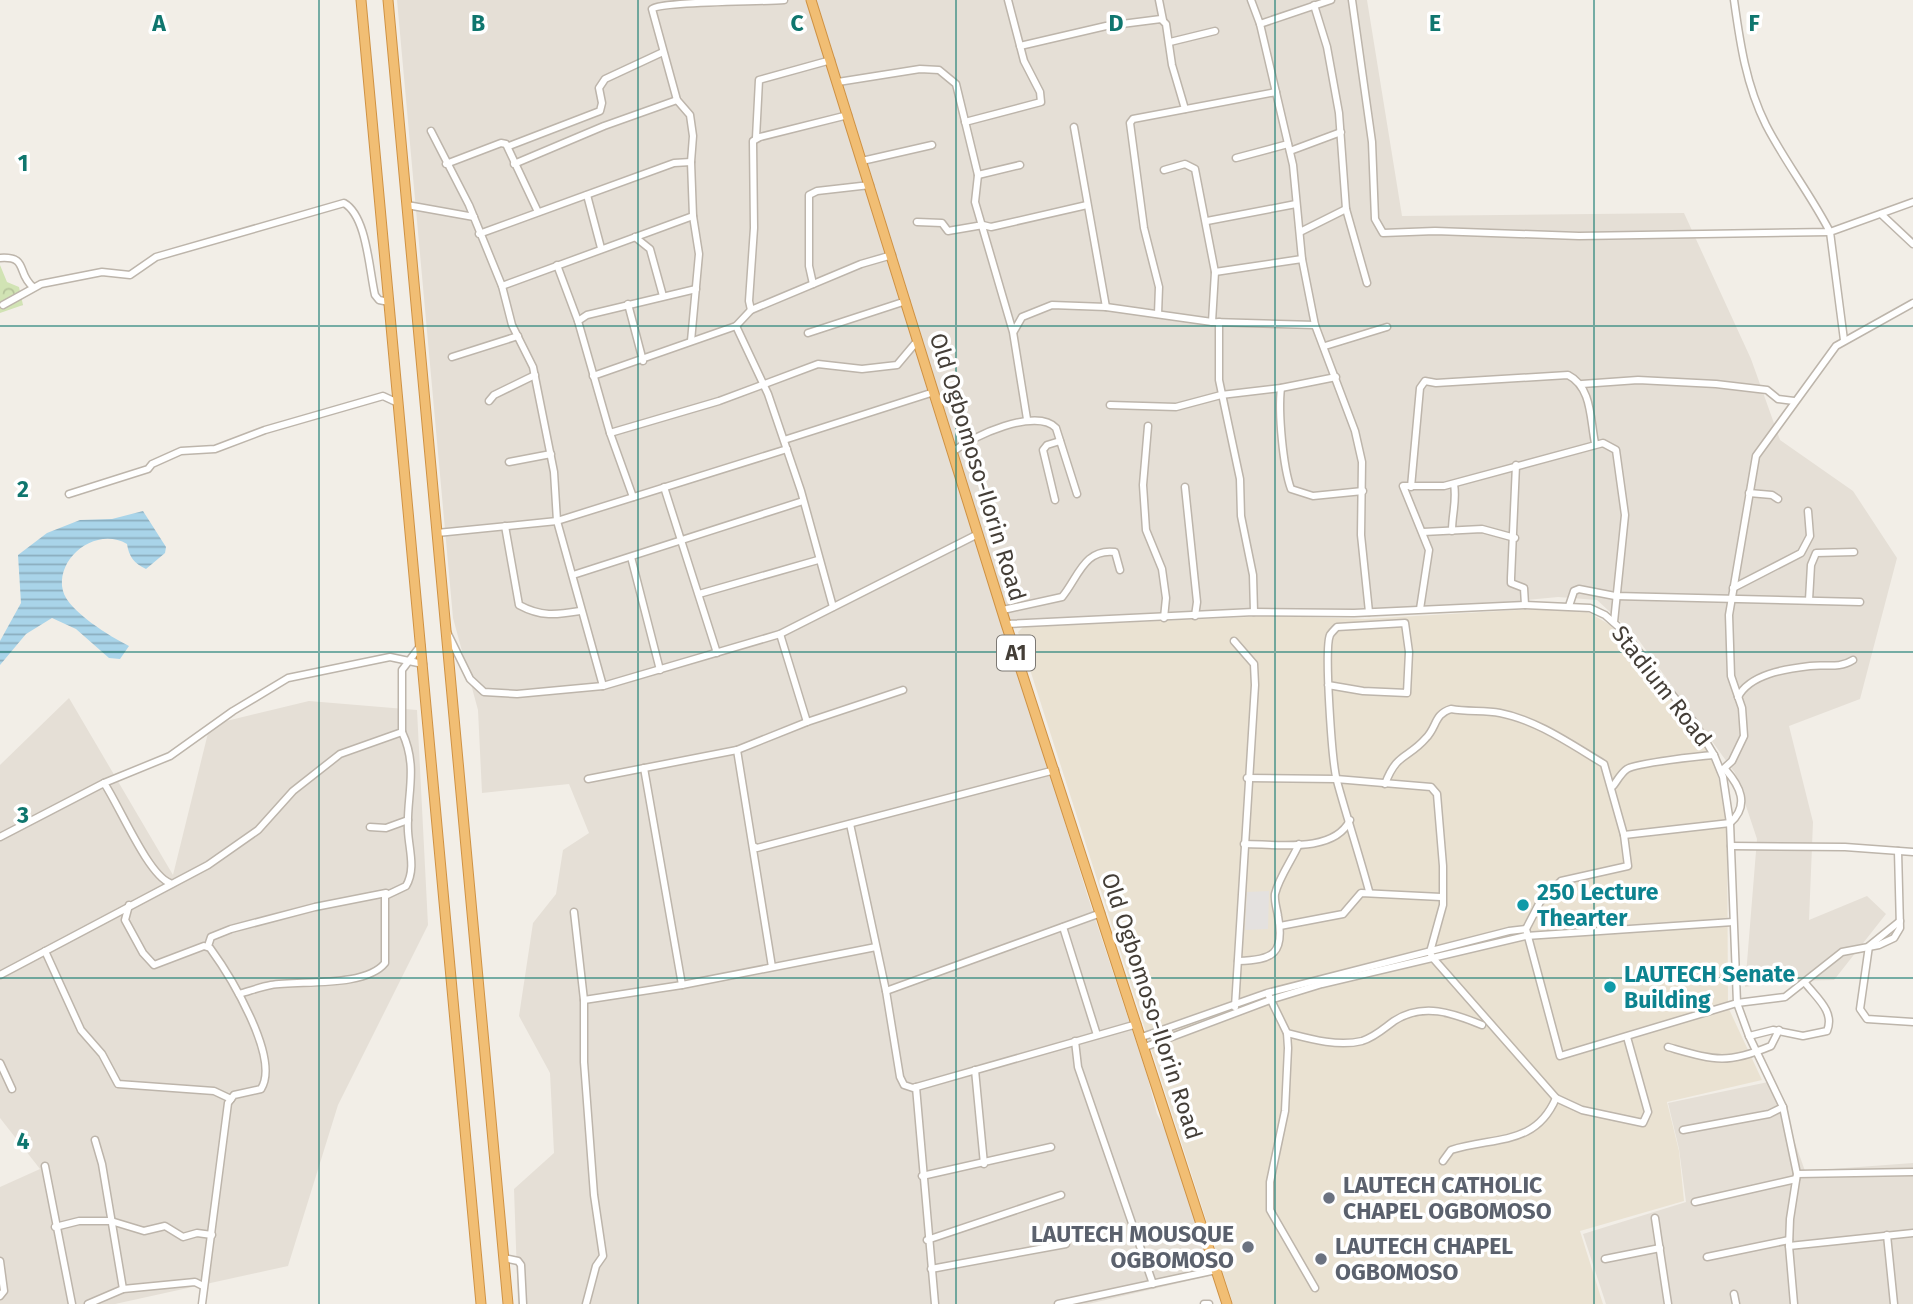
<svg xmlns="http://www.w3.org/2000/svg" width="1913" height="1304" font-family="'Fira Sans',sans-serif">
  <defs>
    <pattern id="forest-crowns" width="20" height="18" patternUnits="userSpaceOnUse" patternTransform="scale(1.75)"><rect width="20" height="18" fill="#d1e3b4"/><path d="M2 6a3 3 0 1 1 6 0M12 15a3 3 0 1 1 6 0" fill="none" stroke="#b5c49b"/></pattern>
    <pattern id="water-rules" width="6" height="5" patternUnits="userSpaceOnUse" patternTransform="scale(1.75)"><rect width="6" height="5" fill="#a9d4e9"/><path d="M0 2.5h6" fill="none" stroke="#8badbe"/></pattern>
  </defs>
  <rect width="100%" height="100%" fill="#f2eee7"/>
  <g fill="#e5dfd6">
    <path d="M397,0H1367L1402,216L1684,213L1751,359L1780,440L1853,491L1897,558L1860,699L1789,726L1813,822L1809,920L1867,896L1886,914L1834,980L1785,981L1745,987L1757,839L1735,773L1635,635L1597,600L1558,597L1446,608L1003,622L1087,894L1147,1075L1157,1114L1166,1131L1214,1275L1088,1304H518L514,1189L554,1153L550,1073L519,1016L533,923L556,894L563,850L589,833L569,784L482,793L478,710L453,618Z"/>
    <path d="M69,698L173,875L210,725L309,701L417,710L428,925L338,1105L288,1266L115,1304H0V1187L40,1169L0,1118V765Z"/>
    <path d="M1773,1081L1805,1171L1913,1163V1304H1606L1583,1234L1686,1202L1679,1149L1668,1103Z"/>
  </g>
  <path fill="#eae2d2" d="M1570,607L1590,613L1610,625L1683,713L1713,758L1727,811L1728,1007L1762,1080L1667,1102L1679,1151L1684,1201L1580,1231L1603,1304H1233L1018,632L1023,627L1274,616L1365,619Z"/>
  <path fill="url(#forest-crowns)" d="M0,265L7,282L19,287L23,305L0,313Z"/>
  <path fill="#e4e1df" d="M1269,891L1268,929L1245,930L1247,892Z"/>
  <path fill="url(#water-rules)" d="M143,511L166,547L165,553L146,569C134,563 129,557 127,544C96,526 55,558 63,591C68,611 111,637 129,646L120,659L109,658L76,629L52,618L26,634L0,665V641L21,603L18,555L47,533L80,520L112,519Z"/>
  <g fill="none" stroke-linecap="round" stroke-linejoin="round">
    <g stroke="#bdb5ab" stroke-width="9">
      <g id="minor">
        <path d="M1159,0L1163,20"/>
        <path d="M1251,0L1260,24L1293,165L1302,259L1315,325L1355,431L1362,462L1361,535L1369,612"/>
        <path d="M1352,0L1372,142L1375,219L1383,233L1435,231L1579,236L1830,232C1811,195 1785,162 1766,125C1746,85 1740,43 1734,0"/>
        <path d="M1314,5L1327,47L1339,113L1346,209L1367,283"/>
        <path d="M1260,24L1331,0"/>
        <path d="M1170,42L1215,31"/>
        <path d="M1020,46L1106,26L1161,19L1166,24L1172,65L1185,109"/>
        <path d="M838,82L920,69L939,70L956,84L978,175L975,202L1013,332L1027,419"/>
        <path d="M965,122L1041,102L1040,92L1024,61L1008,0"/>
        <path d="M1074,127L1106,307"/>
        <path d="M431,131L469,205L502,286L512,325L533,367L554,472L557,521L603,686"/>
        <path d="M756,138L759,80L831,60"/>
        <path d="M509,146L600,111L602,103L599,88L605,79L663,52"/>
        <path d="M1290,151L1341,132"/>
        <path d="M1236,158L1288,144"/>
        <path d="M862,161L932,145"/>
        <path d="M446,164L501,143L506,144L538,212"/>
        <path d="M514,164L604,126L677,100"/>
        <path d="M1164,170L1185,164L1195,169L1215,272L1212,322"/>
        <path d="M978,175L1020,165"/>
        <path d="M587,195L601,248"/>
        <path d="M407,205L474,217"/>
        <path d="M1881,214L1913,244"/>
        <path d="M1207,221L1296,204"/>
        <path d="M917,222L942,223L948,231L983,225L991,227L1087,205"/>
        <path d="M1300,232L1346,209"/>
        <path d="M479,234L674,163L691,162"/>
        <path d="M635,237L650,249L663,296"/>
        <path d="M0,258C29,256 16,273 33,287"/>
        <path d="M557,265L578,321"/>
        <path d="M1215,272L1302,259"/>
        <path d="M813,284L809,266V195L817,191L870,185"/>
        <path d="M502,286L693,216"/>
        <path d="M628,304L643,361"/>
        <path d="M3,305L41,284L102,272L130,275L156,257L344,203C367,216 369,270 375,295L379,300L389,302"/>
        <path d="M751,310L749,301L754,228L753,141L760,137L848,115"/>
        <path d="M1158,314L1159,287L1144,228L1130,123L1133,119L1276,92"/>
        <path d="M1219,322V380L1240,479L1241,516L1253,575L1254,612"/>
        <path d="M736,326L768,394L801,491L833,607"/>
        <path d="M1014,331L1022,317L1052,305L1106,307L1212,322L1315,325"/>
        <path d="M808,333L906,301"/>
        <path d="M1844,340L1830,232L1913,202"/>
        <path d="M691,341L699,254L693,216L691,162L693,136L690,115L677,100L652,9C662,1 761,2 784,0"/>
        <path d="M1325,346L1387,327"/>
        <path d="M452,357L518,336"/>
        <path d="M593,376L736,326L751,310L861,264L892,255"/>
        <path d="M1582,384L1638,380L1716,384L1767,390L1778,399L1794,401"/>
        <path d="M1281,388C1278,412 1283,467 1291,489L1313,496L1363,491"/>
        <path d="M489,401L494,395L535,375"/>
        <path d="M1110,405L1176,407L1221,395L1281,388L1336,377"/>
        <path d="M1148,426L1143,485L1146,530L1162,569L1166,598L1164,618"/>
        <path d="M610,433L719,401L818,364L862,369L897,365L918,340"/>
        <path d="M784,440L934,392"/>
        <path d="M953,452C971,436 1037,407 1056,428L1077,494"/>
        <path d="M509,462L551,454"/>
        <path d="M1516,465L1511,578V583L1524,588L1525,605"/>
        <path d="M664,487L717,653"/>
        <path d="M1185,487L1197,602L1195,616"/>
        <path d="M1411,487L1420,388L1425,381L1436,383L1568,375C1592,387 1590,419 1595,443"/>
        <path d="M1749,493L1772,495L1778,499"/>
        <path d="M69,494L148,469L152,464L181,451L215,449L265,430L383,396L398,403"/>
        <path d="M633,497L610,433L578,321L587,315L696,289"/>
        <path d="M1055,500L1043,450L1047,445L1060,441"/>
        <path d="M505,526L519,605C541,617 556,615 580,611"/>
        <path d="M1452,531C1452,513 1457,501 1454,484"/>
        <path d="M1423,532L1482,529L1515,538"/>
        <path d="M437,533L557,521L787,449"/>
        <path d="M631,557L660,670"/>
        <path d="M573,575L803,501"/>
        <path d="M1733,588L1801,553L1810,536L1808,511"/>
        <path d="M699,594L818,560"/>
        <path d="M1809,600L1811,565L1816,553L1854,552"/>
        <path d="M1569,606L1574,591L1579,589L1615,596L1860,602"/>
        <path d="M1420,609L1429,550L1403,486H1444L1603,443L1616,450L1625,515L1614,622"/>
        <path d="M1003,610L1062,597C1078,578 1084,548 1115,552L1120,570"/>
        <path d="M1006,624L1254,612L1354,613L1525,605L1590,608L1605,615L1622,630L1696,725L1714,755L1723,777L1730,823L1737,1003L1749,1036L1783,1107L1797,1174L1790,1219L1789,1246L1794,1304"/>
        <path d="M446,630L470,679L484,692L517,694L603,686L780,634L978,534"/>
        <path d="M780,634L807,722"/>
        <path d="M1234,641L1254,664L1255,685L1235,1007"/>
        <path d="M1328,685L1363,691L1407,693L1409,652L1405,623L1337,627C1334,630 1332,632 1330,635C1324,649 1332,763 1337,781C1347,818 1359,854 1369,891"/>
        <path d="M1738,697C1750,674 1785,669 1810,666C1825,664 1839,669 1853,660"/>
        <path d="M737,750L772,967"/>
        <path d="M644,768L682,985"/>
        <path d="M1721,771L1732,761L1744,736L1742,708L1731,676L1729,615L1756,456L1836,346L1913,303"/>
        <path d="M1247,778L1336,779L1431,787L1437,794L1443,866V905L1430,952L1432,957L1556,1098L1582,1110L1643,1123L1648,1112L1627,1037"/>
        <path d="M588,779L737,750L807,722L903,690"/>
        <path d="M104,783L170,756L233,711L288,678L390,657L423,664"/>
        <path d="M1385,784C1397,752 1408,759 1426,738C1437,727 1434,714 1451,709C1468,712 1484,710 1500,713C1537,720 1572,745 1604,764L1624,835L1730,823C1750,805 1740,786 1725,769"/>
        <path d="M1613,786C1617,781 1621,773 1627,769C1637,763 1700,756 1714,755"/>
        <path d="M850,824L886,991L900,1077L904,1085L913,1088L1137,1024"/>
        <path d="M370,827L386,828L408,820"/>
        <path d="M1624,835L1628,866L1561,881L1540,902L1526,929L1560,1056L1737,1003L1785,997L1842,952L1879,945L1894,938L1900,928L1898,851"/>
        <path d="M0,837L104,783C119,805 148,875 170,883"/>
        <path d="M1244,844C1275,844 1334,854 1350,820"/>
        <path d="M753,846L757,848L1055,770"/>
        <path d="M1731,846L1845,847L1913,852"/>
        <path d="M129,905L125,920L143,953L154,965L204,946L210,948C229,974 281,1058 261,1089L234,1095L228,1103L202,1304"/>
        <path d="M574,912L584,1000V1062L594,1195L603,1256L596,1266L586,1304"/>
        <path d="M1900,921L1869,946L1860,1009L1867,1019L1913,1022"/>
        <path d="M1280,926L1343,914L1361,893L1441,897"/>
        <path d="M1063,927L1097,1035"/>
        <path d="M208,946L211,937L231,929L315,907L386,893"/>
        <path d="M45,951L81,1030L102,1054L118,1084L214,1091L231,1099"/>
        <path d="M1238,961C1273,960 1285,954 1278,916C1277,909 1274,901 1275,894C1279,877 1292,860 1299,844"/>
        <path d="M0,975L208,865L258,830L293,791L340,754L402,732V670L421,645"/>
        <path d="M886,991L1101,913"/>
        <path d="M239,994C250,991 260,987 271,985C299,980 365,988 385,963V896L406,886C416,869 409,850 408,831C406,796 419,768 402,732"/>
        <path d="M1269,996L1287,1033L1288,1048L1285,1111L1270,1182V1210L1315,1288"/>
        <path d="M584,1000L682,985L876,947"/>
        <path d="M1287,1033C1310,1039 1338,1047 1362,1041C1375,1037 1383,1029 1394,1021C1423,1002 1453,1013 1482,1025"/>
        <path d="M1749,1036L1773,1030L1803,1036L1827,1031C1835,1012 1817,998 1806,984"/>
        <path d="M1142,1037L1267,993L1509,931L1526,929"/>
        <path d="M1075,1041L1078,1067L1153,1284"/>
        <path d="M1145,1047L1270,1000L1322,984L1526,936L1733,922"/>
        <path d="M1668,1047C1714,1060 1725,1065 1771,1046L1779,1030"/>
        <path d="M0,1063L12,1089"/>
        <path d="M975,1070L984,1164"/>
        <path d="M916,1087L935,1304"/>
        <path d="M1683,1130L1769,1114L1783,1107"/>
        <path d="M95,1140L102,1164L123,1289"/>
        <path d="M1443,1161L1451,1150C1494,1136 1535,1147 1556,1098"/>
        <path d="M45,1166L72,1304"/>
        <path d="M1797,1174L1913,1172"/>
        <path d="M922,1176L1051,1147"/>
        <path d="M1695,1202L1796,1179"/>
        <path d="M1655,1218L1668,1304"/>
        <path d="M55,1227L79,1221H111L144,1231L165,1226L183,1237L197,1233L212,1235"/>
        <path d="M1887,1235L1894,1304"/>
        <path d="M927,1240L1061,1195"/>
        <path d="M1789,1246L1913,1233"/>
        <path d="M1707,1257L1789,1240"/>
        <path d="M504,1258L518,1261L521,1265L523,1304"/>
        <path d="M1605,1259L1660,1248"/>
        <path d="M0,1261L4,1291L0,1296"/>
        <path d="M931,1269L1066,1244"/>
        <path d="M1734,1294L1736,1304"/>
        <path d="M88,1304L123,1289L195,1282L203,1286"/>
        <path d="M1058,1304L1216,1270"/>
        <path d="M1204,1304H1209"/>
      </g>
    </g>
    <g stroke="#cf9244" stroke-width="11">
      <g id="highway">
        <path d="M361,0L481,1304"/>
        <path d="M388,0L508,1304"/>
        <path d="M811,0L1006,624L1227,1304"/>
      </g>
    </g>
    <use href="#minor" stroke="#fff" stroke-width="6"/>
    <use href="#highway" stroke="#f1be74" stroke-width="9"/>
  </g>
  <path fill="none" stroke="#0f766e" stroke-width="2" stroke-opacity="0.55" d="M319,0V1304M638,0V1304M956,0V1304M1275,0V1304M1594,0V1304M0,326H1913M0,652H1913M0,978H1913"/>
  <g fill="#0f9aa8" stroke="#fff" stroke-width="2.5">
    <circle cx="1523" cy="905" r="7"/>
    <circle cx="1610" cy="987" r="7"/>
  </g>
  <g fill="#6b7280" stroke="#fff" stroke-width="2.5">
    <circle cx="1329" cy="1198" r="7"/>
    <circle cx="1248" cy="1247" r="7"/>
    <circle cx="1321" cy="1259" r="7"/>
  </g>
  <g text-anchor="middle" dominant-baseline="central" stroke-width="7" stroke-linejoin="round" paint-order="stroke">
    <rect fill="#fff" stroke="#7c7873" stroke-width="2" x="997" y="635.5" width="38" height="35" rx="5"/>
    <g font-size="21" font-weight="bold" fill="#443e37">
      <text x="1016" y="653">A1</text>
    </g>
    <g font-size="23" fill="#443e37" stroke="#fff">
      <text transform="translate(978 467) rotate(73)">Old Ogbomoso-Ilorin Road</text>
      <text transform="translate(1662 686) rotate(52)">Stadium Road</text>
      <text transform="translate(1152 1006) rotate(72)">Old Ogbomoso-Ilorin Road</text>
    </g>
    <g font-size="23" font-weight="bold" fill="#0d838f" stroke="#fff" text-anchor="start">
      <text x="1537" y="892">250 Lecture<tspan x="1537" dy="26">Thearter</tspan></text>
      <text x="1624" y="974">LAUTECH Senate<tspan x="1624" dy="26">Building</tspan></text>
    </g>
    <g font-size="23" font-weight="bold" fill="#5b616d" stroke="#fff" text-anchor="start">
      <text x="1343" y="1185">LAUTECH CATHOLIC<tspan x="1343" dy="26">CHAPEL OGBOMOSO</tspan></text>
      <text x="1234" y="1234" text-anchor="end">LAUTECH MOUSQUE<tspan x="1234" dy="26">OGBOMOSO</tspan></text>
      <text x="1335" y="1246">LAUTECH CHAPEL<tspan x="1335" dy="26">OGBOMOSO</tspan></text>
    </g>
  </g>
  <g font-size="23" text-anchor="middle" font-weight="bold" fill="#0f766e" stroke="#fff" stroke-width="7" stroke-linejoin="round" paint-order="stroke">
    <text x="159" y="31">A</text>
    <text x="478" y="31">B</text>
    <text x="797" y="31">C</text>
    <text x="1116" y="31">D</text>
    <text x="1435" y="31">E</text>
    <text x="1754" y="31">F</text>
    <text x="23" y="171">1</text>
    <text x="23" y="497">2</text>
    <text x="23" y="823">3</text>
    <text x="23" y="1149">4</text>
  </g>
</svg>
